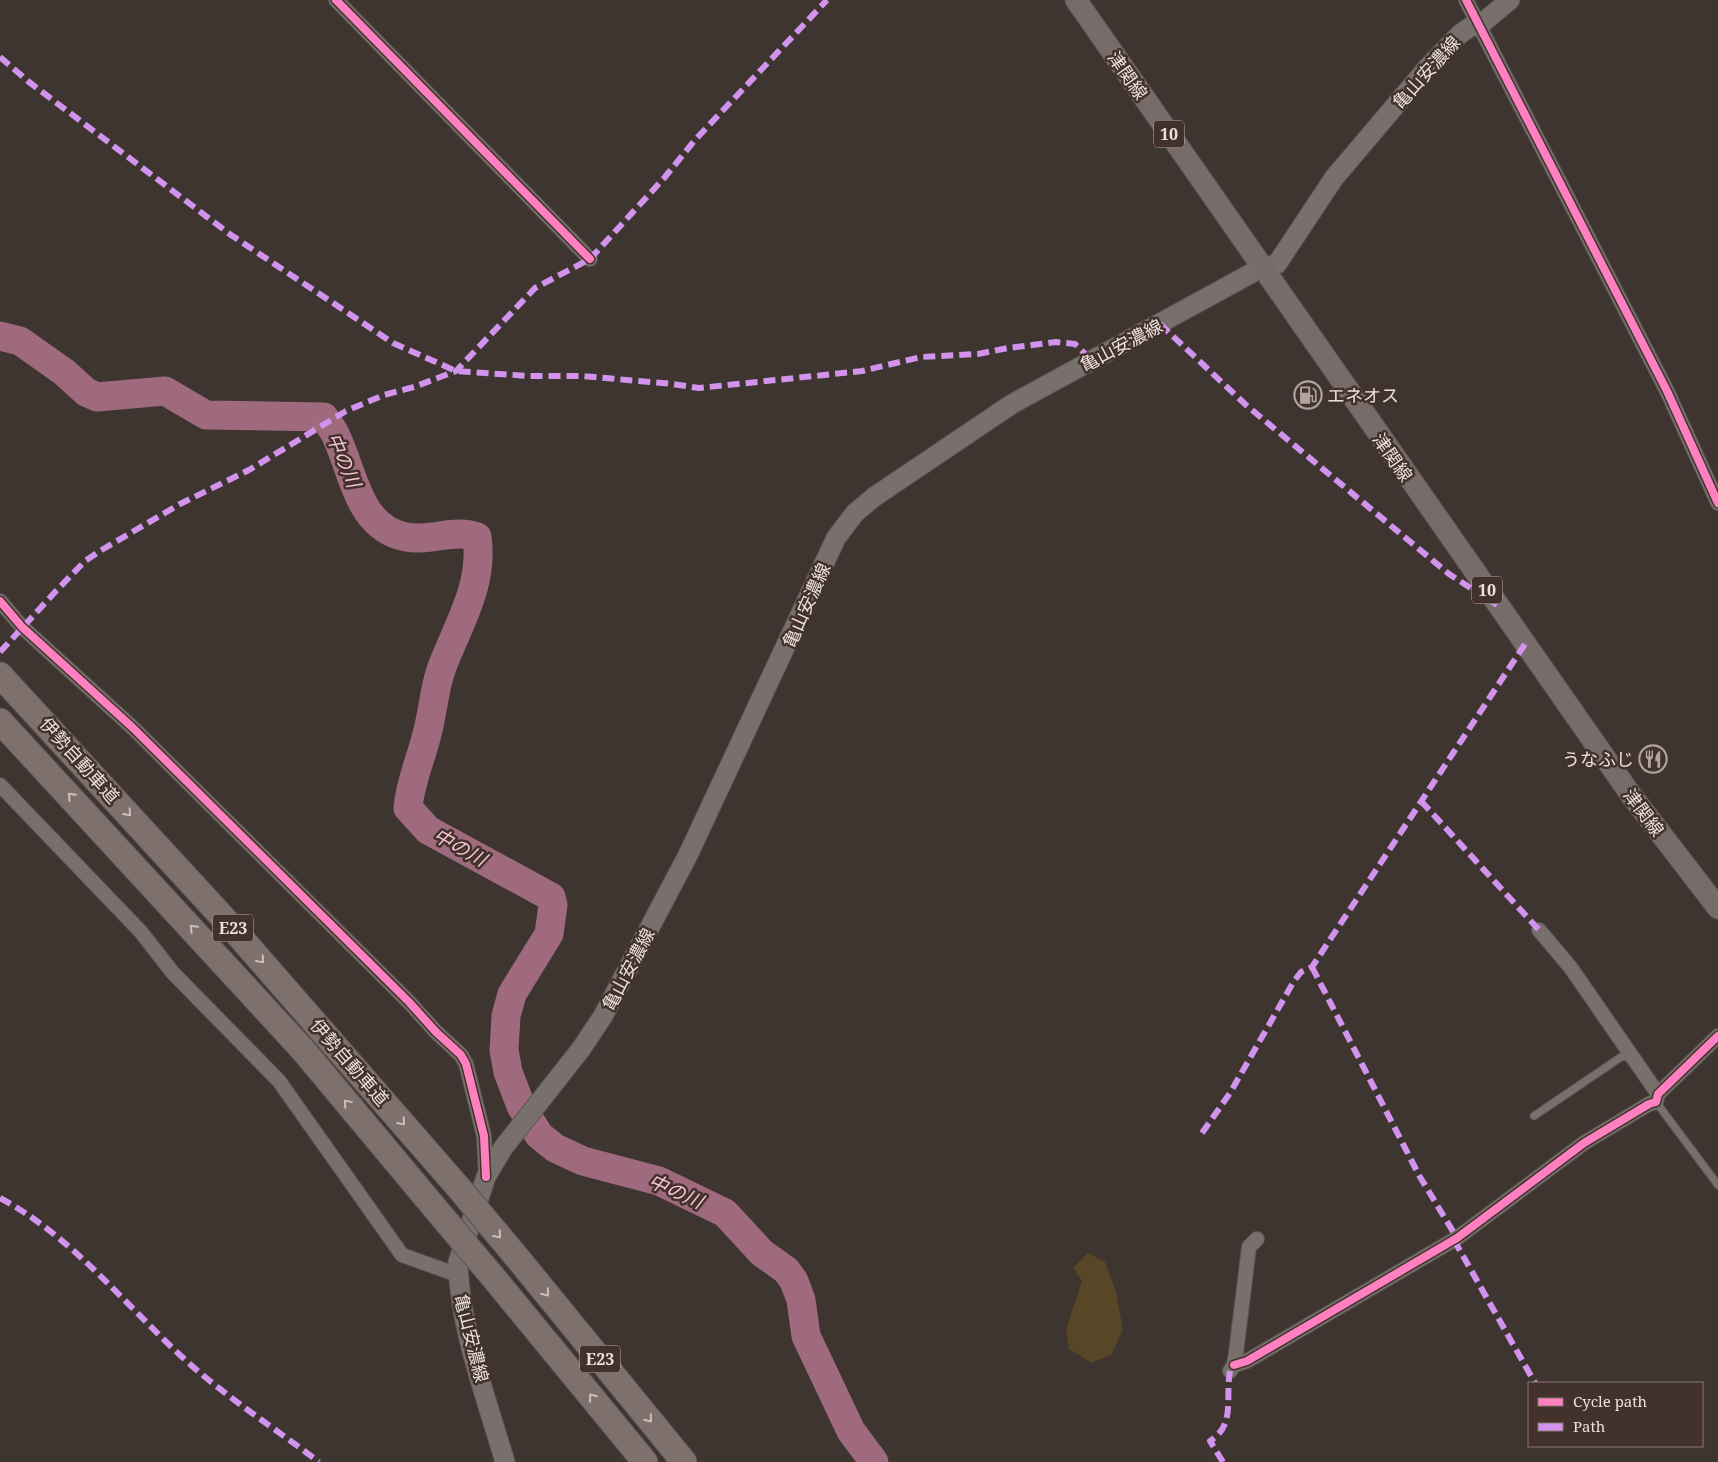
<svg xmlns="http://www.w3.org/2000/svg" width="1718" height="1462" font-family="'Noto Serif','Noto Sans JP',serif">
  <rect width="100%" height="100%" fill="#3e3531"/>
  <path fill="#574727" d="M1088,1253L1105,1262L1116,1292L1123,1329L1112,1354L1092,1363L1069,1349L1066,1329L1082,1281L1073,1268Z"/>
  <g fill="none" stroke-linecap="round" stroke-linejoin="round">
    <path stroke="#9f6a7d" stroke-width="29" d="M0,336L20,341L64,372L86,392L97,397L165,391L206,415L324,417C328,423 333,429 336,436C354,473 358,528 406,537C430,542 455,528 477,537C484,585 458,625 442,667C434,688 433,713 427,734C421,759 410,782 408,808L428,830L551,897L553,905L549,934L512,994L506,1016L504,1050L508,1072L521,1106L539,1135L555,1148L583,1161L659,1181L725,1213L762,1253L786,1270L794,1281L801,1300L806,1336L851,1431L874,1462"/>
    <g stroke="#5c5451" stroke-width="9">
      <g id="lane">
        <path d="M1656,1102L1718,1185"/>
        <path d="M1534,1116L1621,1057L1633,1056"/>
      </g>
    </g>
    <g stroke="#5c5451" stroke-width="16">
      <g id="street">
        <path d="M336,0L590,259"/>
        <path d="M1466,0L1667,391L1718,503"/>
        <path d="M0,601L22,627L132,727L409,1002L436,1032L461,1055L466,1064L484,1136L486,1177"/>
        <path d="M0,785L141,932L173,973L279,1081L402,1255L458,1275"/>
        <path d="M1539,930L1571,968L1658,1094"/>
        <path d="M1234,1365L1247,1361L1457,1238L1584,1143L1649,1104L1656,1102L1658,1094L1718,1036"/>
        <path d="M1230,1371L1234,1365L1236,1353L1249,1247L1257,1239"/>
      </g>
    </g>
    <g stroke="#5c5451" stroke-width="21">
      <path id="secondary" d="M505,1462C487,1400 459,1326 458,1262L486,1177L503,1148L581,1049L603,1016L688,855L836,538L855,513L874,497L1012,404L1261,268L1277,264L1334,178L1428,67L1460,34L1470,27L1480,25L1510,0"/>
    </g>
    <g stroke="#5c5451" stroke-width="23">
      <path id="primary" d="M1076,0L1631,795L1718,908"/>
    </g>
    <g stroke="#5c5451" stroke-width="27">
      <g id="highway">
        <path d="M0,675L227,922L458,1187"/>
        <path d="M0,721L303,1050L434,1207"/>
        <path d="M515,1255L684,1462"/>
        <path d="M493,1277L645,1462"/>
      </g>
    </g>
    <use href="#lane" stroke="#78706d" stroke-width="7"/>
    <use href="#street" stroke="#78706d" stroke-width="14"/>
    <use href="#secondary" stroke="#78706d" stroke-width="19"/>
    <use href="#primary" stroke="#776c6a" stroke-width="21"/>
    <use href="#highway" stroke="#7d706d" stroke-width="25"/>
    <g stroke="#5c5451" stroke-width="27" stroke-linecap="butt">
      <g id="highway-bridge">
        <path d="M458,1187L515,1255"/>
        <path d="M434,1207L493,1277"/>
      </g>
    </g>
    <use href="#highway-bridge" stroke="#7d706d" stroke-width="25"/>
    <g stroke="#d193ec" stroke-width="6" stroke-dasharray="12 6" stroke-linecap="butt">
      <path d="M0,57L29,82L231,235L393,343L456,371L529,376H582L673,384L699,388L862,371L921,357L978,354L1008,348L1056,342L1075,344L1092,361"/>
      <path d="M1160,324L1246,405L1449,574L1497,605"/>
      <path d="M0,652L56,591L85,561L100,551L180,504L249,470L346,411L384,395L414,387L456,371L535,288L590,259L665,177L695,140L827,0"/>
      <path d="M1421,801L1539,930"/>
      <path d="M1312,967L1420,1177L1457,1238"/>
      <path d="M1202,1133L1230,1093L1294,981L1301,972L1312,967L1525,644"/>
      <path d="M0,1198C75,1238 129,1310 192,1366C231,1400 277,1430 319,1462"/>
      <path d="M1454,1240L1535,1383"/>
      <path d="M1223,1462L1210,1441C1236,1425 1225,1398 1230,1371"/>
    </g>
    <g stroke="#43322c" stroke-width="11">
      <g id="cycleway">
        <path d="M336,0L590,259"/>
        <path d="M1466,0L1667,391L1718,503"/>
        <path d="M0,601L22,627L132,727L409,1002L436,1032L461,1055L466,1064L484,1136L486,1177"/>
        <path d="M1234,1365L1247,1361L1457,1238L1584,1143L1649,1104L1656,1102L1658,1094L1718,1036"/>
      </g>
    </g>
    <use href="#cycleway" stroke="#ff80c0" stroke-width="8"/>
  </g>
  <defs><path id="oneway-chevron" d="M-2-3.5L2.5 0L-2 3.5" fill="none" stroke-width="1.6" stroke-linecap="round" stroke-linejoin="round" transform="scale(1.25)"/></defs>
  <g stroke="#cbbebb">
    <use href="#oneway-chevron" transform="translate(71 796) rotate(-133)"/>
    <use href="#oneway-chevron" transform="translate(128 813) rotate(48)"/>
    <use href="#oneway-chevron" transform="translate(193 928) rotate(-133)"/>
    <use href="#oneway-chevron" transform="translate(261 960) rotate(49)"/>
    <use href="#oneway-chevron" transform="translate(347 1103) rotate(-130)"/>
    <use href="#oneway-chevron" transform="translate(402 1122) rotate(49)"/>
    <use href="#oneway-chevron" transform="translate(498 1235) rotate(50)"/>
    <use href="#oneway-chevron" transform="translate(546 1293) rotate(51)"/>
    <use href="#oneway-chevron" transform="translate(592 1397) rotate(-129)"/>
    <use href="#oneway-chevron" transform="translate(649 1419) rotate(51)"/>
  </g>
  <defs>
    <g id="fuel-ring" transform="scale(1.4375)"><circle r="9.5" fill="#43322c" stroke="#afa4a1" stroke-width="1.5"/><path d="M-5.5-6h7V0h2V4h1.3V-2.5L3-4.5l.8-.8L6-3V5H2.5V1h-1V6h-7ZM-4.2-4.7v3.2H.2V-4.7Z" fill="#afa4a1"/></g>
    <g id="restaurant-ring" transform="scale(1.4375)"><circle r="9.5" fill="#43322c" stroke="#afa4a1" stroke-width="1.5"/><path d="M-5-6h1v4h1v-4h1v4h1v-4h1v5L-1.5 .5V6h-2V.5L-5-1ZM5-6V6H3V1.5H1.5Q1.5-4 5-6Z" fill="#afa4a1"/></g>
  </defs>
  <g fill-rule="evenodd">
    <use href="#fuel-ring" x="1308" y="395"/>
    <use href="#restaurant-ring" x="1653" y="759"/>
  </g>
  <g text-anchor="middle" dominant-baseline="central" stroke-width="5" stroke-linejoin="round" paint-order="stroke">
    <g fill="#43322c" stroke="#b9aca8" stroke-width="1">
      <rect x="1154" y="120.5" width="30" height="27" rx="4"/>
      <rect x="1472" y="576.5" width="30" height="27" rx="4"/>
      <rect x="213" y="914.5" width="40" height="27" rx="4"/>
      <rect x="580" y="1345.5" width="40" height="27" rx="4"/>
    </g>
    <g font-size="16" font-weight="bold" fill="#ece0dd">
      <text x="1169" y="134">10</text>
      <text x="1487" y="590">10</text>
      <text x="233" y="928">E23</text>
      <text x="600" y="1359">E23</text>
    </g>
    <g font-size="18" fill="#ece0dd" stroke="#43322c">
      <text transform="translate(1426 72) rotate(-48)">亀山安濃線</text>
      <text transform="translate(1128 75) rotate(55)">津関線</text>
      <text transform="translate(1121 345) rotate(-28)">亀山安濃線</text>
      <text transform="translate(1393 457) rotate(55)">津関線</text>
      <text transform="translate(806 605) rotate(-66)">亀山安濃線</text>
      <text transform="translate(80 760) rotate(48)">伊勢自動車道</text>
      <text transform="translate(1644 812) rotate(53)">津関線</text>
      <text transform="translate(628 969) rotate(-62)">亀山安濃線</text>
      <text transform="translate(350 1062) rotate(49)">伊勢自動車道</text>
      <text transform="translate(472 1338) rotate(76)">亀山安濃線</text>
    </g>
    <g font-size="18" fill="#ece0dd" stroke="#43322c" text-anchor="start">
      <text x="1327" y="395">エネオス</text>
      <text x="1634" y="759" text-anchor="end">うなふじ</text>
    </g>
    <g font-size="19" font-style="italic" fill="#fac4d7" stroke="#43322c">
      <text transform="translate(344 460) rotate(67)">中の川</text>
      <text transform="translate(460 847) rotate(29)">中の川</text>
      <text transform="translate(676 1191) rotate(24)">中の川</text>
    </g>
  </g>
  <rect x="1528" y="1382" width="175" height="65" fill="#43322c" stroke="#877873"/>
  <rect x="1538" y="1398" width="25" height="8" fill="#ff80c0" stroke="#877873"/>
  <text x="1573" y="1407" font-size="15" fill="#ece0dd">Cycle path</text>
  <rect x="1538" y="1423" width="25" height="8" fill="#d193ec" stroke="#877873"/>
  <text x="1573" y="1432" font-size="15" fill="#ece0dd">Path</text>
</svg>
